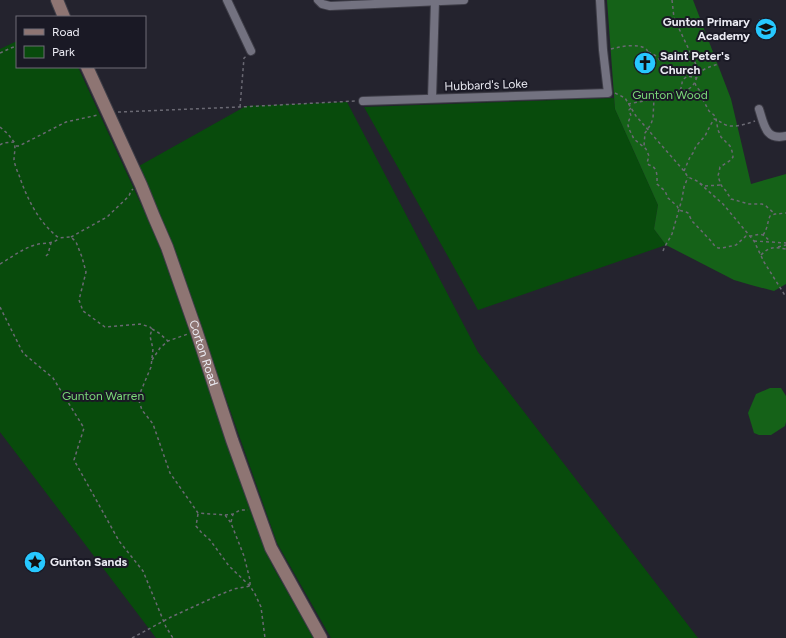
<svg xmlns="http://www.w3.org/2000/svg" width="786" height="638" font-family="Figtree,sans-serif">
  <rect width="100%" height="100%" fill="#24232e"/>
  <g fill="#084b0c">
    <path d="M17,41V67H78L157,239L272,565L314,638H156L0,432V49Z"/>
    <path d="M614,98L615,109L658,205L654,229L666,245L478,310L364,107Z"/>
    <path d="M347,102L478,352L698,638H331L277,543L224,393L139,166L246,106Z"/>
  </g>
  <g fill="#156218">
    <path d="M607,0H693L731,99L751,184L786,174V284L774,291L751,285L734,280L666,245L654,229L658,205L615,109Z"/>
    <path d="M770,388H781L786,396V422L785,426L771,435H759L754,433L748,413L756,394Z"/>
  </g>
  <g fill="none" stroke-linecap="round" stroke-linejoin="round">
    <g stroke="#3e3d47" stroke-width="10">
      <g id="street">
        <path d="M227,0L251,51"/>
        <path d="M318,0L322,4L330,6L464,0"/>
        <path d="M432,98L435,1"/>
        <path d="M363,101L608,93L603,50L600,0"/>
        <path d="M759,109C764,124 765,141 786,136"/>
      </g>
    </g>
    <g stroke="#3e3d47" stroke-width="14">
      <g id="secondary">
        <path d="M57,0L64,17"/>
        <path id="s1" d="M87,67L141,185L154,217L167,247L196,330L232,440L271,548L321,638"/>
      </g>
    </g>
    <g stroke="#6a6973" stroke-width="1.5" stroke-dasharray="3 3" stroke-linecap="butt">
      <path d="M672,0L674,18L700,73"/>
      <path d="M611,49C619,47 640,42 647,50C648,52 648,54 649,56"/>
      <path d="M648,52C655,55 658,56 661,63"/>
      <path d="M0,53L11,48L17,46"/>
      <path d="M695,83L696,86L700,91L702,98L709,111L714,115L716,119L718,130L721,137L730,146L732,151L733,157L731,160L720,167L719,172L718,176L721,185L726,191L731,199L749,204H762L766,206L775,214"/>
      <path d="M680,90C684,83 679,81 688,76L696,78"/>
      <path d="M615,93L625,98L636,116L684,171L688,177L697,181L723,204L754,241L764,262L786,297"/>
      <path d="M654,99C659,98 664,95 669,94C676,92 685,92 690,88C694,85 695,82 697,77C700,69 710,67 718,64"/>
      <path d="M628,104L654,99L653,118L651,124L645,133L644,146"/>
      <path d="M240,107L244,58L247,56"/>
      <path d="M631,108L629,110L631,116L629,120L628,125L629,129L634,139L646,149L649,156L647,163L649,165C658,167 657,176 657,184L665,191L668,198L677,206L679,210L682,211H684L688,213L692,221L711,241L714,245L718,248H722L736,245L746,236C757,237 761,229 770,242"/>
      <path d="M118,112L240,107L355,101"/>
      <path d="M0,127L8,134L14,142"/>
      <path d="M0,145L3,143L14,142C16,148 14,154 14,160C15,165 17,171 19,175C27,199 39,223 59,238L71,237L76,242L82,257L86,272L79,300L83,311L105,327L140,324L150,327L152,329L150,336L153,349L151,367L138,398L142,410L153,424L170,473L198,513L225,515L231,523L244,556L250,580V586"/>
      <path d="M16,146H19L66,122L98,115"/>
      <path d="M684,171L690,157L693,153L696,146L705,136L710,126L714,119C719,120 721,123 726,125C734,128 747,124 755,121"/>
      <path d="M700,183L704,186L721,185"/>
      <path d="M763,235C768,228 767,223 770,216L775,214H776L786,213"/>
      <path d="M71,237L107,217L129,196L131,191L133,189"/>
      <path d="M754,241L786,243"/>
      <path d="M778,247L786,245"/>
      <path d="M663,251C665,245 669,240 672,234L682,199L684,187L688,177"/>
      <path d="M761,255C770,246 774,247 786,249"/>
      <path d="M46,256L48,254L51,243"/>
      <path d="M0,264C12,257 22,249 35,245C44,242 53,245 59,238"/>
      <path d="M0,307L23,353L53,378L84,428L74,460L119,541L143,571L166,627L173,638"/>
      <path d="M152,329L159,333L168,341"/>
      <path d="M152,360L160,348L168,341L188,334"/>
      <path d="M198,514L196,526L201,532L210,540L229,566L250,586L255,594L261,607L265,638"/>
      <path d="M225,515L233,514L240,510H248"/>
      <path d="M231,522L233,514"/>
      <path d="M132,638L171,617L219,595L234,589L250,586"/>
    </g>
    <use href="#street" stroke="#737280" stroke-width="8"/>
    <use href="#secondary" stroke="#8e7573" stroke-width="12"/>
  </g>
  <defs>
    <g id="school-disc" transform="scale(1.15)"><circle r="9.5" fill="#27c8ff" stroke="#1a1925"/><path d="M0-5L7-2L0 1L-7-2ZM-4 1L0 2.5L4 1V4Q0 6-4 4Z" fill="#111"/></g>
    <g id="church-disc" transform="scale(1.15)"><circle r="9.5" fill="#27c8ff" stroke="#1a1925"/><path d="M-1.2-6h2.4v3.5h3.3v2.4h-3.3V6h-2.4V-.1h-3.3v-2.4h3.3Z" fill="#111"/></g>
    <g id="sight-disc" transform="scale(1.15)"><circle r="9.5" fill="#27c8ff" stroke="#1a1925"/><path d="M0-6L1.8-2.2L6-1.7L2.9 1.2L3.7 5.4L0 3.3L-3.7 5.4L-2.9 1.2L-6-1.7L-1.8-2.2Z" fill="#111"/></g>
  </defs>
  <g fill-rule="evenodd">
    <use href="#school-disc" x="766" y="29"/>
    <use href="#church-disc" x="645" y="63"/>
    <use href="#sight-disc" x="35" y="562"/>
  </g>
  <g text-anchor="middle" dominant-baseline="central" stroke-width="4" stroke-linejoin="round" paint-order="stroke">
    <g font-size="12" font-weight="bold" fill="#ebebf3" stroke="#1a1925" text-anchor="start">
      <text x="750" y="22" text-anchor="end">Gunton Primary<tspan x="750" dy="14">Academy</tspan></text>
      <text x="660" y="56">Saint Peter's<tspan x="660" dy="14">Church</tspan></text>
      <text x="50" y="562">Gunton Sands</text>
    </g>
    <g font-size="12" fill="#ebebf3" stroke="#1a1925">
      <text transform="translate(486 85) rotate(-2)">Hubbard's Loke</text>
      <text stroke="none"><textPath href="#s1" startOffset="309">Corton Road</textPath></text>
    </g>
    <g font-size="12" fill="#7bd979" stroke="#1a1925">
      <text x="670" y="95">Gunton Wood</text>
      <text x="103" y="396">Gunton Warren</text>
    </g>
  </g>
  <rect x="16" y="16" width="130" height="52" fill="#1a1925" stroke="#6e6d77"/>
  <rect x="24" y="29" width="20" height="6" fill="#8e7573" stroke="#6e6d77"/>
  <text x="52" y="36" font-size="12" fill="#ebebf3">Road</text>
  <rect x="24" y="46" width="20" height="12" fill="#084b0c" stroke="#6e6d77"/>
  <text x="52" y="56" font-size="12" fill="#ebebf3">Park</text>
</svg>
